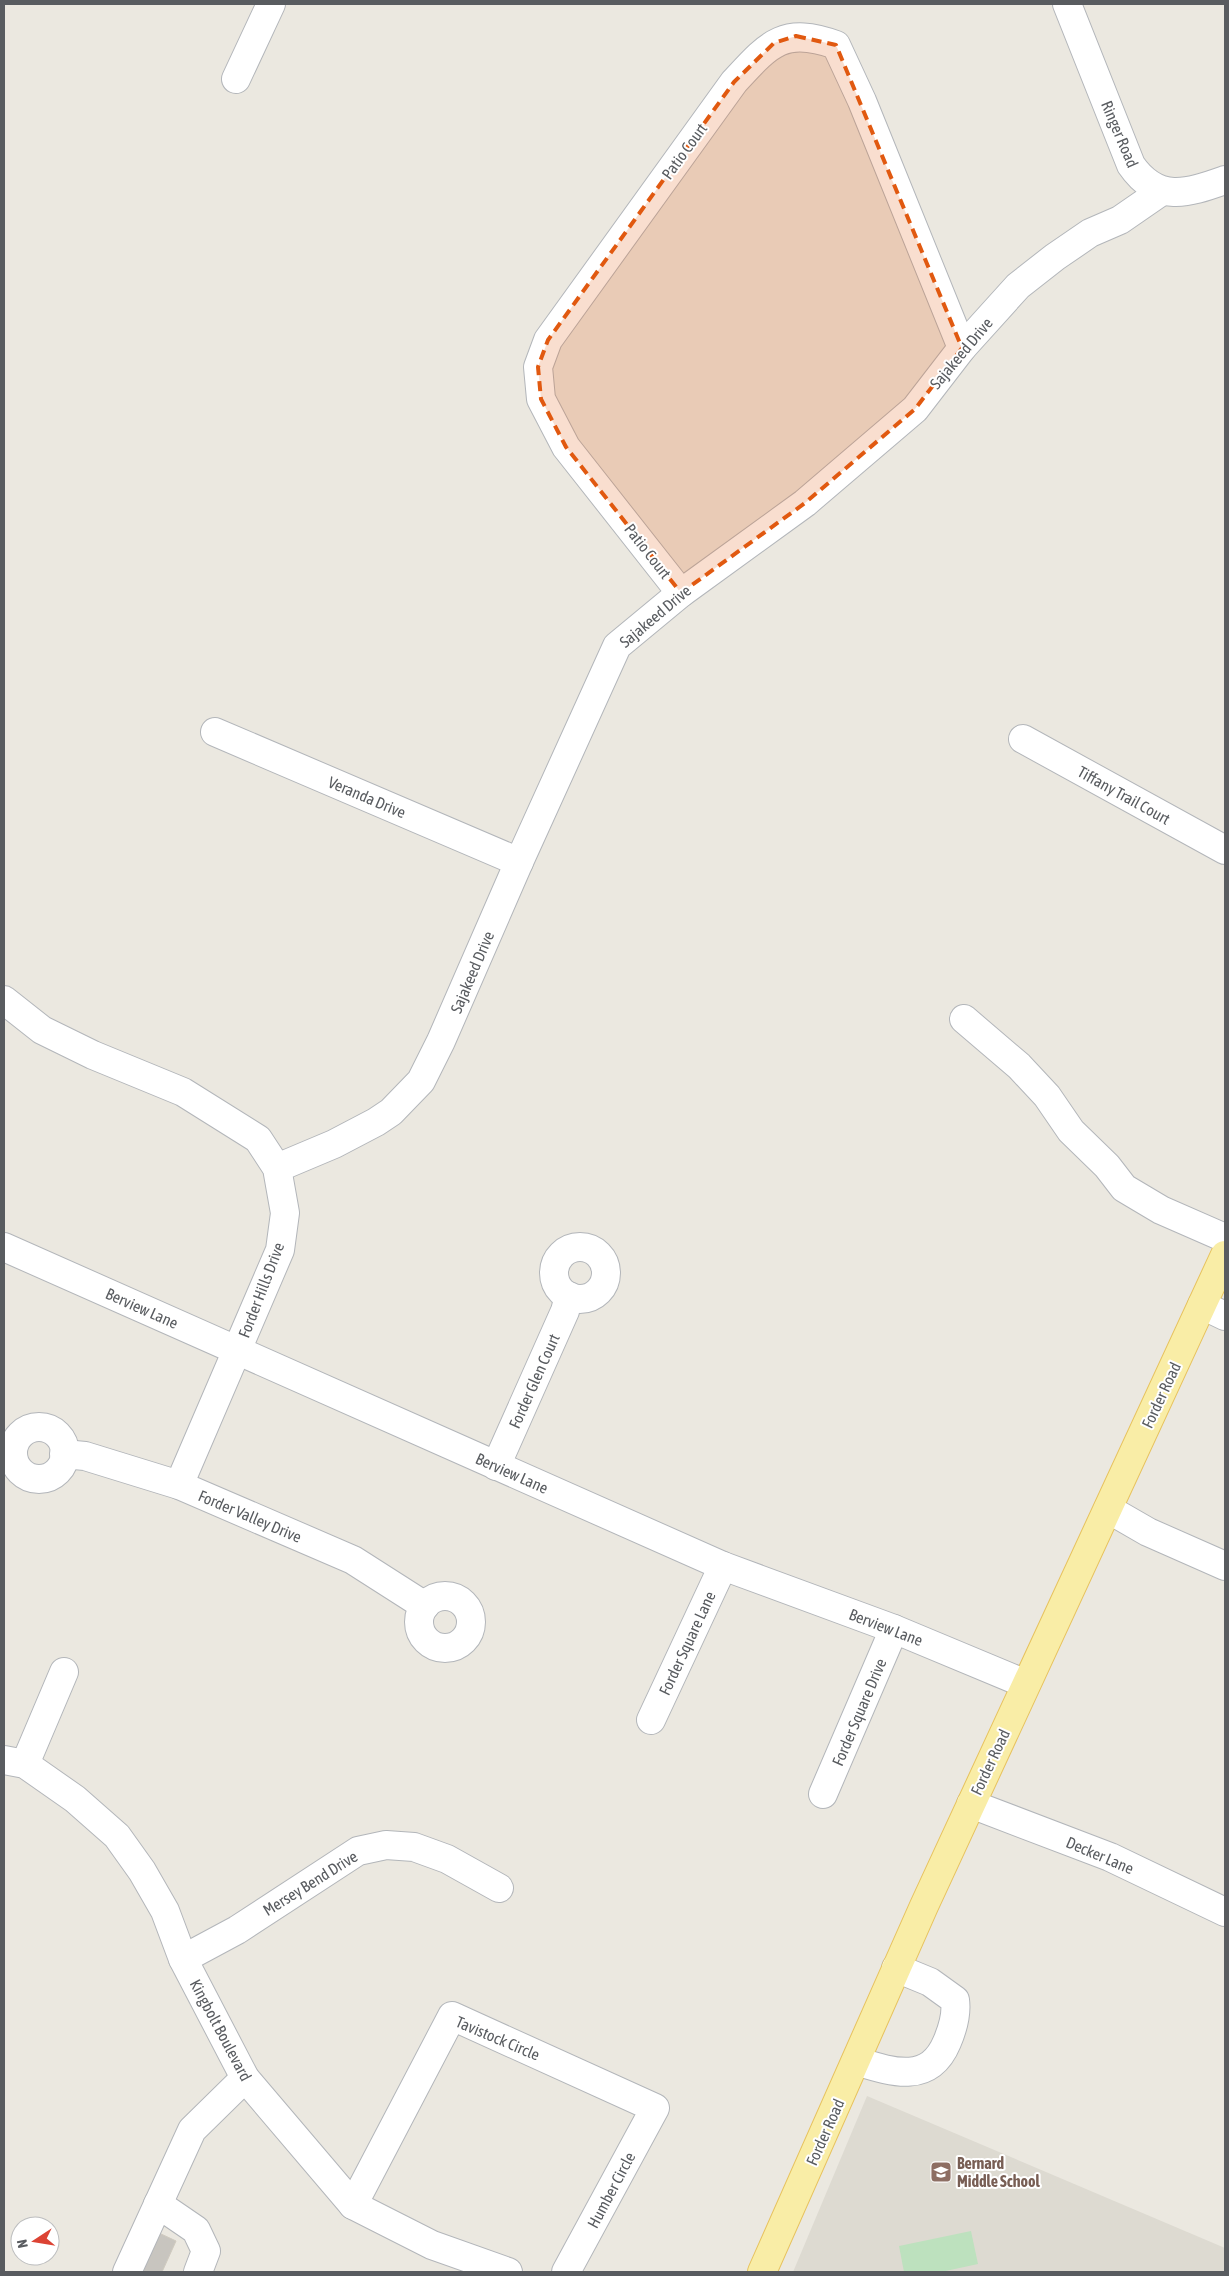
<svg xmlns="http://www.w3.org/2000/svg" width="1229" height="2276" font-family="'Asap Condensed',sans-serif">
  <rect width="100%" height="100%" fill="#ebe8e0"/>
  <path fill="#dddad1" d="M867,2096L1225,2248V2272H793Z"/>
  <path fill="#bde1be" d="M971,2231L978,2264L941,2272H904L899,2246Z"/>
  <path fill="#c8c5bf" stroke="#cfcabf" d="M159,2233L176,2241L162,2272H141Z"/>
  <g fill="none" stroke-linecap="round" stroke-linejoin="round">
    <g stroke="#b3b6ba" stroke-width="30">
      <g id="minor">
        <path d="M1067,4L1131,165C1158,204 1188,193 1225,180"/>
        <path d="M236,79L271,4"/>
        <path d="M681,593L566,447L541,399L538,367L548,340L734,82C769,44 783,26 836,45L862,101L962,348"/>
        <path d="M215,732L519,862"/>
        <path d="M1023,739L1225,850"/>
        <path d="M4,1000L42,1030L93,1055L183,1092L258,1139L277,1168L285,1213L280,1250L179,1485"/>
        <path d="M964,1019L1019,1066L1047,1096L1071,1131L1107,1166L1124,1188L1161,1210L1225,1238"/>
        <path d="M277,1168L334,1144L376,1122L391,1112L421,1081L441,1041L519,862L617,646L681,593L805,503L915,409L962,348L1018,286L1055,257L1090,233L1120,220L1162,191"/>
        <path d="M4,1247L723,1566L894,1629L1026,1684"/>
        <circle cx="580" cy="1273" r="26"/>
        <path d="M1202,1305L1225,1316"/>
        <circle cx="39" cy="1453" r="26"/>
        <path d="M64,1454L85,1456L179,1485L353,1560L425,1606"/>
        <path d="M496,1466L565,1311L569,1296"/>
        <path d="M1108,1509L1148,1532L1225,1566"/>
        <circle cx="445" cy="1622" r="26"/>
        <path d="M651,1720L723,1566"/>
        <path d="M4,1760L25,1764L75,1799L117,1836L142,1871L165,1911L183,1959L245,2078L353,2205L432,2245L508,2272"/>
        <path d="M25,1764L64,1672"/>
        <path d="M823,1794L894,1629"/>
        <path d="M971,1804L1110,1857L1225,1912"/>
        <path d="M183,1959L237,1930L358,1851L386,1845L414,1847L447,1859L499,1888"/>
        <path d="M856,2061C892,2072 929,2085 947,2042C953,2028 957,2014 955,2000L930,1982L896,1968"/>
        <path d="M158,2204L196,2230L206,2251L198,2272"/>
        <path d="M353,2205L452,2016L655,2108L566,2272"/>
        <path d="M127,2272L192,2130L245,2078"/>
      </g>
    </g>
    <g stroke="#e7c25d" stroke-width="30">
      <path id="major" d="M762,2272L924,1906L1225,1255"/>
    </g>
    <use href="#minor" stroke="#fff" stroke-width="28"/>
    <use href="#major" stroke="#f9eda6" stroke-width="28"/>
  </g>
  <path fill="#e15910" fill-opacity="0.2" stroke="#e15910" stroke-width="4" stroke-dasharray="10 6" stroke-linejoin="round" d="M796,36L836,45L962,348L915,409L805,503L681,593L566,447L541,399L538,367L548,340L734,82L774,43Z"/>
  <defs>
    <g id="school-square" transform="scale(1.125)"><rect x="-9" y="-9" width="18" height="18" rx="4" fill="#8d6e63" stroke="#fff"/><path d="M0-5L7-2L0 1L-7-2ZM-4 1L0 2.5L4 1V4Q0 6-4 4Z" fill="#fff"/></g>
  </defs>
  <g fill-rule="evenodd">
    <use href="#school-square" x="941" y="2172"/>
  </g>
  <g text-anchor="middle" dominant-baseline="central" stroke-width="4" stroke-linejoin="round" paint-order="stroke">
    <g font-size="16" fill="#595c60" stroke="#fff">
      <text transform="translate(1120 134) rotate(67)">Ringer Road</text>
      <text transform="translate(684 151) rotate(-54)">Patio Court</text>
      <text transform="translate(961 353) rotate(-50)">Sajakeed Drive</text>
      <text transform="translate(648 551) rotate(52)">Patio Court</text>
      <text transform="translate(655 616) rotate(-40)">Sajakeed Drive</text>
      <text transform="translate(1124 795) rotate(29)">Tiffany Trail Court</text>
      <text transform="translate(367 797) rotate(23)">Veranda Drive</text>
      <text transform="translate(472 972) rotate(-67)">Sajakeed Drive</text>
      <text transform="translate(261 1290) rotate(-69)">Forder Hills Drive</text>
      <text transform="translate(142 1308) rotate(24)">Berview Lane</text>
      <text transform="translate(534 1381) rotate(-66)">Forder Glen Court</text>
      <text transform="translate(1161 1395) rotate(-65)">Forder Road</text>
      <text transform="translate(512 1473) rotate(24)">Berview Lane</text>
      <text transform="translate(250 1516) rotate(23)">Forder Valley Drive</text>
      <text transform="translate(886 1627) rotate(21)">Berview Lane</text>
      <text transform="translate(687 1643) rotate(-65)">Forder Square Lane</text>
      <text transform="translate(859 1712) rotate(-67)">Forder Square Drive</text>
      <text transform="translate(990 1762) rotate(-65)">Forder Road</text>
      <text transform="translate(1100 1855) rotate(23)">Decker Lane</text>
      <text transform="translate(310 1883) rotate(-32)">Mersey Bend Drive</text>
      <text transform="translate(221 2030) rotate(62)">Kingbolt Boulevard</text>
      <text transform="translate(498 2038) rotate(23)">Tavistock Circle</text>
      <text transform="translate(825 2132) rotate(-66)">Forder Road</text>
      <text transform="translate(611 2190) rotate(-62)">Humber Circle</text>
    </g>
    <g font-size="16" font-weight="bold" fill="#785e54" stroke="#fff" text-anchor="start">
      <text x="957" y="2163">Bernard<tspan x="957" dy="18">Middle School</tspan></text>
    </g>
  </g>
  <rect width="1229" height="2276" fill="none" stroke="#595c60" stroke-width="10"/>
  <g transform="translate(35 2241) rotate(258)"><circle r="24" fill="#ffffff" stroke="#bdbebf"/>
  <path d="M0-4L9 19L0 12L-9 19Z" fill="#dc4334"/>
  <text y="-8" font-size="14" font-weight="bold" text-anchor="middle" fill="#595c60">N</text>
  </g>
</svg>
